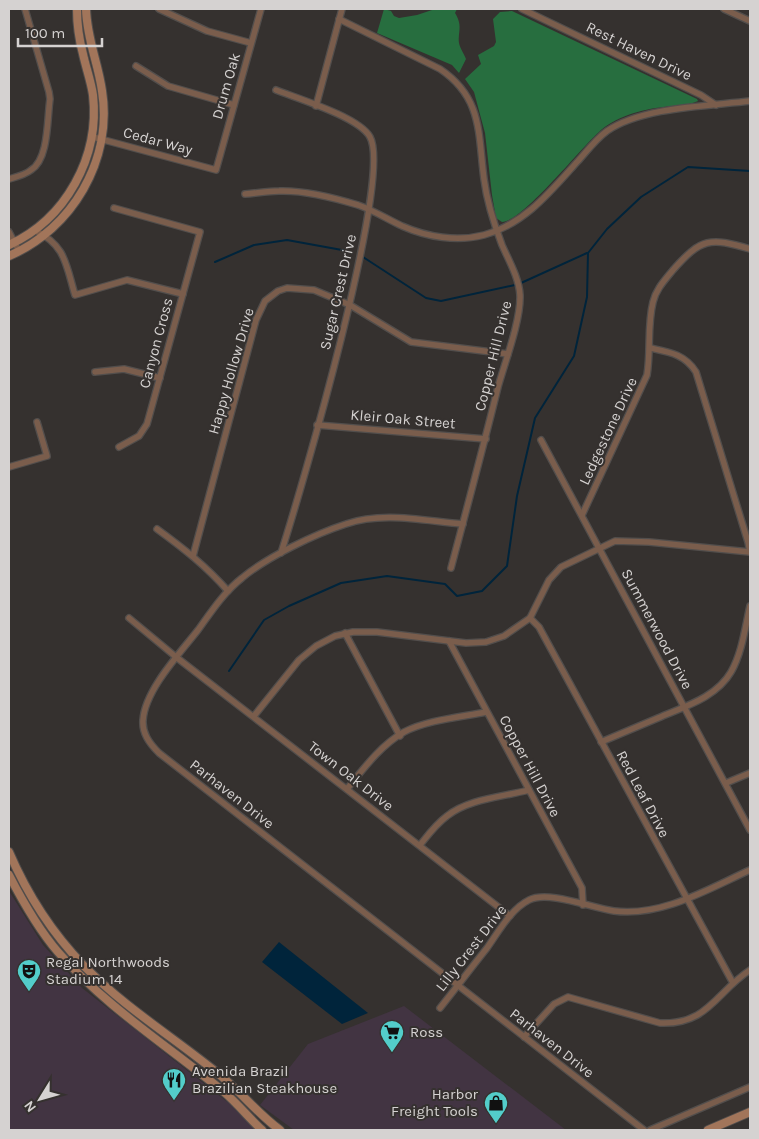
<svg xmlns="http://www.w3.org/2000/svg" width="759" height="1139" font-family="Karla,sans-serif">
  <rect width="100%" height="100%" fill="#35312f"/>
  <g fill="#423442">
    <path d="M9,891L43,945L82,988L230,1104L255,1130H9Z"/>
    <path d="M404,1006L566,1130H294L260,1105L308,1044Z"/>
  </g>
  <g fill="#276e3f">
    <path d="M384,9L391,11L394,16L399,18L417,15L435,9H485H457L455,13C463,26 458,31 459,43C460,48 464,54 466,59L459,73L452,65L377,33Z"/>
    <path d="M512,11L697,99L698,101C688,106 675,105 664,107C642,109 614,117 598,133C579,150 522,222 502,222L496,218L492,195L485,133L474,92L465,79L481,64L478,55L494,46L496,42L493,19L500,12Z"/>
  </g>
  <path fill="#00243b" d="M279,942L368,1013L342,1024L262,962Z"/>
  <g fill="none" stroke-linecap="round" stroke-linejoin="round">
    <g stroke="#00243b" stroke-width="2">
      <path d="M363,257L426,298L441,301L515,285"/>
      <path d="M215,262L254,245L287,240L353,252"/>
      <path d="M521,283L587,253"/>
      <path d="M229,671L264,620L289,606L341,583L387,576L445,584L457,596L482,591L507,566L517,496L535,418L574,356L587,297L588,253L607,229L641,197L688,167L750,171"/>
    </g>
    <g stroke="#524e4c" stroke-width="8">
      <g id="street">
        <path d="M159,9L207,31L251,43"/>
        <path d="M522,9L701,95L716,105"/>
        <path d="M724,9L750,21"/>
        <path d="M339,19L440,69C483,98 478,134 484,179C487,202 494,224 502,245C509,261 519,278 520,295C521,320 505,362 498,387C483,448 467,508 451,568"/>
        <path d="M136,66L168,86L234,105"/>
        <path d="M276,90C299,99 359,117 370,137C393,178 300,494 281,553"/>
        <path d="M316,106L342,9"/>
        <path d="M93,137L216,170L261,9"/>
        <path d="M9,179C16,177 25,175 31,170C49,159 47,119 50,99L49,92L25,9"/>
        <path d="M245,194C257,193 268,191 279,191C303,190 335,198 358,205C373,210 387,219 402,226C427,237 457,242 484,235C525,224 551,191 578,161C587,151 596,139 607,131C642,107 708,106 750,101"/>
        <path d="M114,208L200,232L147,424L139,436L119,447"/>
        <path d="M34,230C66,245 66,265 75,295L127,280L183,294"/>
        <path d="M9,232L19,251"/>
        <path d="M650,348C669,352 685,354 696,372L748,542L750,552"/>
        <path d="M95,372L124,369L160,378"/>
        <path d="M317,425L486,439"/>
        <path d="M541,440L750,830"/>
        <path d="M9,467L47,456L37,422"/>
        <path d="M582,515L647,375C651,351 647,326 653,302C656,289 665,280 673,270C701,238 710,237 750,249"/>
        <path d="M463,524C425,521 383,511 346,524C315,534 267,557 242,578C224,592 211,612 198,630C180,653 145,690 143,720C142,733 149,743 159,753L644,1130"/>
        <path d="M157,529C183,548 206,566 228,591"/>
        <path d="M193,556L256,320L265,301L278,291L287,288L314,290L350,305L411,342L508,354"/>
        <path d="M129,618L176,657L510,916"/>
        <path d="M530,618L539,627L733,983"/>
        <path d="M345,633L400,736"/>
        <path d="M449,641L582,888L583,905"/>
        <path d="M254,716L299,660L316,646L335,636L353,632H377L466,643L486,642L504,636L530,618L549,580L561,567L615,541L649,542L750,552"/>
        <path d="M601,742C620,734 639,726 658,718C683,707 716,698 731,672C742,653 745,628 750,606"/>
        <path d="M726,783L750,773"/>
        <path d="M347,789C364,768 381,745 404,732C427,720 461,717 486,712"/>
        <path d="M420,845C428,835 436,824 447,816C468,799 502,797 529,790"/>
        <path d="M440,1008C456,988 471,968 487,948C499,931 511,909 529,900C548,890 592,908 614,911C662,917 708,889 750,870"/>
        <path d="M524,1037L554,1004L568,997L660,1023C708,1025 715,993 750,970"/>
        <path d="M650,1130L750,1087"/>
      </g>
    </g>
    <g stroke="#524e4c" stroke-width="10">
      <g id="secondary">
        <path d="M9,245C66,219 100,157 93,95C91,81 86,68 83,54C79,39 77,24 77,9"/>
        <path d="M9,256C72,229 113,160 102,91C98,62 87,40 86,9"/>
        <path d="M9,852C27,894 52,933 84,966C125,1008 176,1039 221,1076C242,1093 258,1114 280,1130"/>
        <path d="M9,875C23,902 38,929 58,952C106,1007 168,1046 224,1092C238,1104 249,1118 262,1130"/>
        <path d="M708,1130L750,1112"/>
      </g>
    </g>
    <use href="#street" stroke="#7a5d4c" stroke-width="5.5"/>
    <use href="#secondary" stroke="#a2755a" stroke-width="8"/>
  </g>
  <defs>
    <g id="theatre-pin" transform="scale(1.25)"><path d="M0 17L-7.5 6A9.5 9.5 0 1 1 7.5 6Z" fill="#53cdca" stroke="#35312f"/><path d="M-5-5.5Q0-4 5-5.5V0Q5 5 0 6Q-5 5-5 0ZM-3.3-2.5H-1v1.5H-3.3ZM1-2.5H3.3v1.5H1ZM-2.8 1Q0 5.5 2.8 1Z" fill="#111"/></g>
    <g id="supermarket-pin" transform="scale(1.25)"><path d="M0 17L-7.5 6A9.5 9.5 0 1 1 7.5 6Z" fill="#53cdca" stroke="#35312f"/><path d="M-6-5.5h2.5l.6 2H6L4.5 2H-2.5L-4.4-4H-6ZM-1.5 3.2a1.3 1.3 0 1 0 .1 0ZM3 3.2a1.3 1.3 0 1 0 .1 0Z" fill="#111"/></g>
    <g id="restaurant-pin" transform="scale(1.25)"><path d="M0 17L-7.5 6A9.5 9.5 0 1 1 7.5 6Z" fill="#53cdca" stroke="#35312f"/><path d="M-5-6h1v4h1v-4h1v4h1v-4h1v5L-1.5 .5V6h-2V.5L-5-1ZM5-6V6H3V1.5H1.5Q1.5-4 5-6Z" fill="#111"/></g>
    <g id="shop-pin" transform="scale(1.25)"><path d="M0 17L-7.5 6A9.5 9.5 0 1 1 7.5 6Z" fill="#53cdca" stroke="#35312f"/><path d="M-5-2.5h2.3a2.7 3.5 0 0 1 5.4 0H5L5.5 6h-11ZM-1.5-2.5h3a1.5 2.3 0 0 0-3 0Z" fill="#111"/></g>
  </defs>
  <g fill-rule="evenodd">
    <use href="#theatre-pin" x="29" y="971"/>
    <use href="#supermarket-pin" x="392" y="1032"/>
    <use href="#restaurant-pin" x="174" y="1080"/>
    <use href="#shop-pin" x="496" y="1103"/>
  </g>
  <g text-anchor="middle" dominant-baseline="central" stroke-width="4" stroke-linejoin="round" paint-order="stroke">
    <g font-size="15" fill="#d5d2d1" stroke="#35312f">
      <text transform="translate(639 51) rotate(26)">Rest Haven Drive</text>
      <text transform="translate(226 86) rotate(-74)">Drum Oak</text>
      <text transform="translate(158 141) rotate(15)">Cedar Way</text>
      <text transform="translate(338 292) rotate(-77)">Sugar Crest Drive</text>
      <text transform="translate(156 343) rotate(-75)">Canyon Cross</text>
      <text transform="translate(493 356) rotate(-76)">Copper Hill Drive</text>
      <text transform="translate(231 371) rotate(-74)">Happy Hollow Drive</text>
      <text transform="translate(403 419) rotate(5)">Kleir Oak Street</text>
      <text transform="translate(608 431) rotate(-65)">Ledgestone Drive</text>
      <text transform="translate(657 629) rotate(62)">Summerwood Drive</text>
      <text transform="translate(530 766) rotate(62)">Copper Hill Drive</text>
      <text transform="translate(351 776) rotate(38)">Town Oak Drive</text>
      <text transform="translate(232 794) rotate(38)">Parhaven Drive</text>
      <text transform="translate(643 794) rotate(62)">Red Leaf Drive</text>
      <text transform="translate(471 948) rotate(-52)">Lilly Crest Drive</text>
      <text transform="translate(552 1043) rotate(38)">Parhaven Drive</text>
    </g>
    <g font-size="15" fill="#d5d2d1" stroke="#35312f" text-anchor="start">
      <text x="46" y="962">Regal Northwoods<tspan x="46" dy="17">Stadium 14</tspan></text>
      <text x="410" y="1032">Ross</text>
      <text x="192" y="1071">Avenida Brazil<tspan x="192" dy="17">Brazilian Steakhouse</tspan></text>
      <text x="478" y="1094" text-anchor="end">Harbor<tspan x="478" dy="17">Freight Tools</tspan></text>
    </g>
  </g>
  <rect width="759" height="1139" fill="none" stroke="#d5d2d1" stroke-width="20"/>
  <g transform="translate(40 1099) rotate(233)" stroke="#35312f" stroke-width="4" paint-order="stroke">
  <path d="M0-4L9 19L0 12L-9 19Z" fill="#d5d2d1"/>
  <text y="-8" font-size="14" font-weight="bold" text-anchor="middle" fill="#d5d2d1">N</text>
  </g>
  <path d="M18 38v8h84v-8" fill="none" stroke="#d5d2d1" stroke-width="2.5"/>
  <text x="25" y="38" font-size="15" fill="#d5d2d1" stroke="#35312f" stroke-width="4" paint-order="stroke">100 m</text>
</svg>
